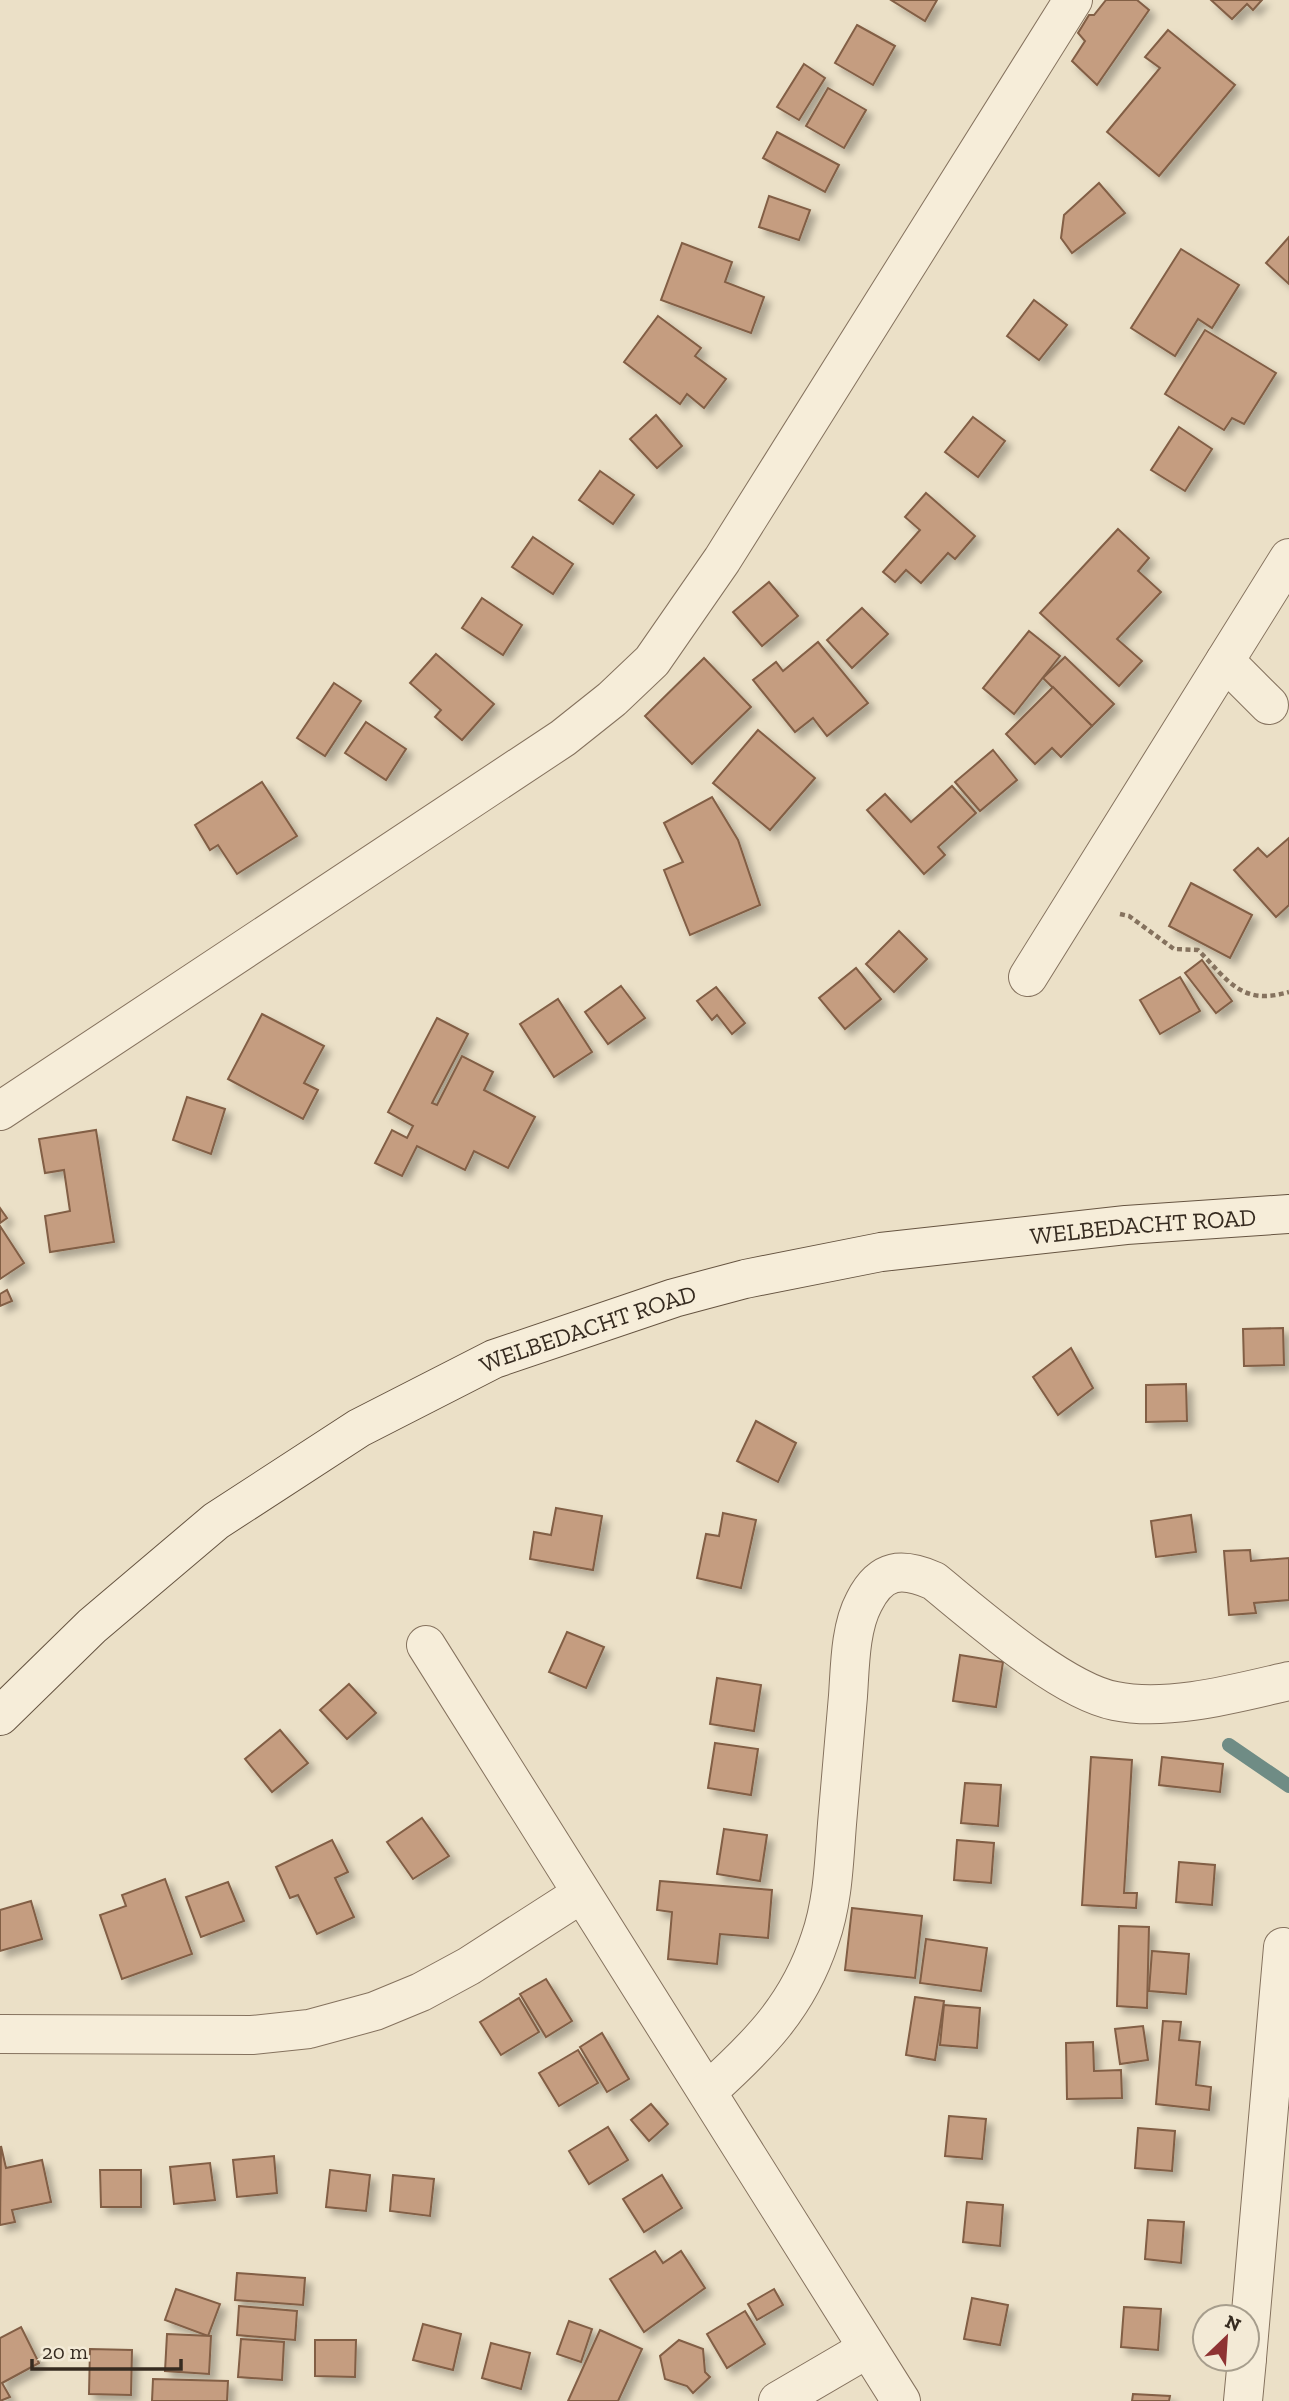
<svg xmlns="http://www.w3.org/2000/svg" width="1289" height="2401" font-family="'Zilla Slab',serif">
  <defs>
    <filter id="shadow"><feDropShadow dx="6" dy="6" stdDeviation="3.5" flood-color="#0004"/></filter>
  </defs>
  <rect width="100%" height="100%" fill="#ebe0c7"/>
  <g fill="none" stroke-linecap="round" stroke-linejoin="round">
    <path stroke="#6f8c85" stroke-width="14" d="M1229,1745L1289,1786"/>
  </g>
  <g fill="#c59d80" stroke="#825e45" stroke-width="2" filter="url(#shadow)">
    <path d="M891,0H937L925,21Z"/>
    <path d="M1106,0H1137L1149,10L1097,85L1072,61L1085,41L1078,33L1089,15H1094Z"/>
    <path d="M1211,0H1262L1253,10L1247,4L1232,19Z"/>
    <path d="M857,25L895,46L873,85L835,63Z"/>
    <path d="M1168,30L1235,85L1159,176L1107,132L1160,68L1145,57Z"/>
    <path d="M804,64L825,78L799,120L777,107Z"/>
    <path d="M828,88L866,110L844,148L806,126Z"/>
    <path d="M777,132L839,165L825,192L763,158Z"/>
    <path d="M1099,183L1125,213L1072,253L1061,238L1064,215Z"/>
    <path d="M769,196L810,210L799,240L759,227Z"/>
    <path d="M1289,237V284L1266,263Z"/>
    <path d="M682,243L732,262L725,282L764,297L751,333L661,300Z"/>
    <path d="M1181,249L1239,285L1212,328L1198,319L1175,356L1131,328Z"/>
    <path d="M1034,300L1067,325L1039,360L1007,336Z"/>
    <path d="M658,316L701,348L695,356L726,379L704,408L687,394L680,404L624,362Z"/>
    <path d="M1205,330L1276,373L1244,424L1232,418L1224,430L1165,394Z"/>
    <path d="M656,415L682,446L657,468L630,439Z"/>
    <path d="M973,417L1005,441L978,477L945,452Z"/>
    <path d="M1179,427L1212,449L1185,491L1151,470Z"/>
    <path d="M600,471L634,495L613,524L579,500Z"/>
    <path d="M926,493L975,536L955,559L948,553L921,583L906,570L895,582L883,572L920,530L905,517Z"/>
    <path d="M1118,529L1149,558L1138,571L1161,592L1117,639L1142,661L1119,686L1040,613Z"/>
    <path d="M533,537L573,564L553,594L512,567Z"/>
    <path d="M769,582L798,616L762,646L733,612Z"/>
    <path d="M482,598L522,625L503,655L462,628Z"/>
    <path d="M862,608L888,634L852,668L827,640Z"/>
    <path d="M1029,631L1060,656L1014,714L983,688Z"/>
    <path d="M818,642L868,703L827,736L813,718L795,732L753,680L776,662L783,671Z"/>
    <path d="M436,654L494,704L462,740L435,717L441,710L410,683Z"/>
    <path d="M1065,657L1114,704L1092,726L1043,678Z"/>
    <path d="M704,658L751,707L692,764L645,716Z"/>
    <path d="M334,683L361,701L325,756L297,738Z"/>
    <path d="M1053,687L1092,726L1061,757L1052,748L1035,764L1006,734Z"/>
    <path d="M366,722L406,749L386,780L345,753Z"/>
    <path d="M758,730L815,778L770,830L713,783Z"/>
    <path d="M993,750L1017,780L980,811L955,782Z"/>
    <path d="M262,782L297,836L237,874L218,845L210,850L195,825Z"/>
    <path d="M952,786L976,813L938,847L945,855L924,874L867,810L885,794L911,822Z"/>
    <path d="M712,797L738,840L760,905L690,935L664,870L683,862L664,823Z"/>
    <path d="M1289,838V905L1276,917L1234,870L1258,848L1267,857Z"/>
    <path d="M1191,883L1252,915L1230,958L1169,926Z"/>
    <path d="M899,931L927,959L894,992L866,964Z"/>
    <path d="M1202,960L1232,1001L1216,1013L1185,973Z"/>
    <path d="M856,968L881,999L845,1029L819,998Z"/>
    <path d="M1180,977L1200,1011L1160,1034L1140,1000Z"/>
    <path d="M621,986L645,1018L608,1044L585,1012Z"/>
    <path d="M716,987L745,1023L732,1034L717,1015L712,1020L697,1001Z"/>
    <path d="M558,999L592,1052L554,1077L520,1024Z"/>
    <path d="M262,1014L324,1046L304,1083L318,1090L303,1119L228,1079Z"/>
    <path d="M437,1018L468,1034L432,1103L437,1105L462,1056L493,1072L484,1090L535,1117L508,1168L474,1151L465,1170L417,1146L402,1176L375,1163L392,1130L407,1138L413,1126L388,1112Z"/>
    <path d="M187,1097L225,1109L211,1154L173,1140Z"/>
    <path d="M96,1130L114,1242L50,1252L45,1216L70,1211L64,1170L45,1173L39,1139Z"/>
    <path d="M0,1208L7,1218L0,1223Z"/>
    <path d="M0,1226L24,1263L0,1279Z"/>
    <path d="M7,1290L12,1301L0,1306V1294Z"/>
    <path d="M1283,1328L1284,1365L1244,1366L1243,1329Z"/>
    <path d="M1071,1348L1093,1388L1058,1415L1033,1377Z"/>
    <path d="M1186,1384L1187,1421L1146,1422V1385Z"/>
    <path d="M756,1421L796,1443L778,1482L737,1461Z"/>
    <path d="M556,1508L602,1516L593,1570L530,1559L534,1532L551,1535Z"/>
    <path d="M723,1513L756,1520L741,1588L697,1578L706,1534L719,1536Z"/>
    <path d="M1191,1515L1196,1552L1156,1557L1151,1521Z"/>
    <path d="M1250,1550L1251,1561L1289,1558V1600L1254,1603L1256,1613L1229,1615L1224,1551Z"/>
    <path d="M567,1632L604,1647L586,1688L549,1672Z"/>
    <path d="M960,1655L1003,1662L996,1707L953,1701Z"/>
    <path d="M717,1678L761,1685L754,1731L710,1724Z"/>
    <path d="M349,1684L376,1713L347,1739L320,1710Z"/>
    <path d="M280,1730L308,1763L272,1792L245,1759Z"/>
    <path d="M715,1743L758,1749L751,1795L708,1788Z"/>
    <path d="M1091,1757L1132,1760L1124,1893H1137L1136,1908L1082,1905Z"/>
    <path d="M1162,1757L1223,1764L1220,1792L1159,1785Z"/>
    <path d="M965,1783L1001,1785L998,1826L961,1823Z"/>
    <path d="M422,1818L449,1856L413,1879L387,1842Z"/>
    <path d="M724,1829L767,1835L760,1881L717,1874Z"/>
    <path d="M332,1840L348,1872L335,1878L354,1917L317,1934L298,1895L290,1898L276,1867Z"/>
    <path d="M957,1840L994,1843L991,1883L954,1880Z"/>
    <path d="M1179,1862L1215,1865L1212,1905L1176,1902Z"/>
    <path d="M165,1879L192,1954L122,1979L100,1915L126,1906L122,1895Z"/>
    <path d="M660,1881L772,1890L768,1938L720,1934L717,1964L668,1959L672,1912L657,1910Z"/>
    <path d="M228,1882L244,1921L201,1937L186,1897Z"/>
    <path d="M31,1901L42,1939L0,1951V1910Z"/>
    <path d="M852,1908L922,1916L915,1978L845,1970Z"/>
    <path d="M1119,1926L1149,1927L1147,2008L1117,2006Z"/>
    <path d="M926,1939L987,1948L981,1991L920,1983Z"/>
    <path d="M1152,1951L1189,1954L1186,1994L1149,1991Z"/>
    <path d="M546,1979L572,2021L546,2037L520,1994Z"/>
    <path d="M915,1997L944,2001L935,2060L906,2055Z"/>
    <path d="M519,1998L539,2032L501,2055L480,2022Z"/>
    <path d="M944,2005L980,2008L977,2048L940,2045Z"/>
    <path d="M1163,2021L1181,2022L1179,2040L1200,2042L1196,2085L1211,2087L1209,2110L1156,2104Z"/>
    <path d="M1143,2026L1148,2060L1120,2064L1115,2029Z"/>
    <path d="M602,2033L629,2079L607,2092L580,2047Z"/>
    <path d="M1093,2042L1094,2071L1121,2070L1122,2098L1067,2099L1066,2043Z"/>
    <path d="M578,2050L598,2083L559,2106L539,2073Z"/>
    <path d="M651,2104L668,2124L649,2141L631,2120Z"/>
    <path d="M949,2116L986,2119L982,2159L945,2156Z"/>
    <path d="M608,2127L628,2160L589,2184L569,2151Z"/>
    <path d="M1138,2128L1175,2131L1172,2171L1135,2168Z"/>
    <path d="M1,2146L6,2168L42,2160L51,2202L12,2210L15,2222L0,2225Z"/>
    <path d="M274,2156L277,2193L237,2197L233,2160Z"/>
    <path d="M210,2163L215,2200L174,2204L170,2167Z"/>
    <path d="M100,2170H141V2207H101Z"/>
    <path d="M330,2170L370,2175L366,2211L326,2207Z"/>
    <path d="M393,2175L434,2179L430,2216L390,2211Z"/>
    <path d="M662,2175L682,2208L644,2232L623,2199Z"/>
    <path d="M967,2202L1003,2205L1000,2246L963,2242Z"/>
    <path d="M1148,2220L1184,2222L1181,2263L1145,2259Z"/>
    <path d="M655,2251L663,2263L681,2251L705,2288L644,2332L610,2279Z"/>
    <path d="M237,2273L305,2278L303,2305L235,2300Z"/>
    <path d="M176,2289L220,2304L208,2336L165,2320Z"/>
    <path d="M774,2289L783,2305L757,2320L748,2304Z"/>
    <path d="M972,2298L1008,2305L1000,2345L964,2339Z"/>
    <path d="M239,2306L297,2311L295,2340L237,2335Z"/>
    <path d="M1124,2307L1161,2309L1158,2350L1121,2347Z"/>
    <path d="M745,2311L765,2344L727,2368L707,2334Z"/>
    <path d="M569,2321L592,2329L581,2362L557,2354Z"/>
    <path d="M423,2324L461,2334L453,2370L413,2360Z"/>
    <path d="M21,2327L39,2363L2,2383L10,2397L0,2401V2338Z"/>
    <path d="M600,2330L642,2349L618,2401H568Z"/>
    <path d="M167,2334L211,2336L209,2374L165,2371Z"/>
    <path d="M241,2339L284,2342L282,2380L238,2377Z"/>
    <path d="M315,2340H356L355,2377L315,2376Z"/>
    <path d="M679,2340L703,2349L705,2372L710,2377L693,2393L687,2386L665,2379L660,2356Z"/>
    <path d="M491,2343L530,2353L521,2389L482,2378Z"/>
    <path d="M90,2349L132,2350L131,2395L89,2394Z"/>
    <path d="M153,2379L228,2381L227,2401H152Z"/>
    <path d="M1133,2394L1170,2396L1169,2401H1132Z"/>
  </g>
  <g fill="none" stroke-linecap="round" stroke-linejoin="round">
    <g stroke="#85725e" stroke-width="40">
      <g id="street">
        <path d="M1225,661L1269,705"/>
        <path d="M1028,977L1289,558"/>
        <path d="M0,1111L563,738L612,699L652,661L722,560L1073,0"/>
        <path d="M426,1645L901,2401"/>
        <path d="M0,2034L252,2035L309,2029L375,2011L421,1992L469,1966L581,1894"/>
        <path d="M708,2091C759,2045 798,2006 820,1939C833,1902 834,1862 837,1824C841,1781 844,1739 848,1696C850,1667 850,1628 864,1602C881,1568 902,1567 934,1581C977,1616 1062,1691 1115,1701C1168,1712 1237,1693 1289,1681"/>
        <path d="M1247,2358L1283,1947"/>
        <path d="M778,2401L867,2349"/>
        <path d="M1243,2401L1247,2359"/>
      </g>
    </g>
    <g stroke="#665441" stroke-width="40">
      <g id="secondary">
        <path id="s1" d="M0,1716L92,1626L216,1521L359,1428L494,1359L674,1298L745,1279L881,1252L1126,1225L1289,1214"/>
      </g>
    </g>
    <path stroke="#85725e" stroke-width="4.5" stroke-dasharray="5 3.5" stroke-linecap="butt" d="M1120,914L1129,916L1174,949L1198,950C1229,981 1241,1006 1289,992"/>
    <use href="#street" stroke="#f6edd9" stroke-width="38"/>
    <use href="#secondary" stroke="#f6edd9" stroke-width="38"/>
  </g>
  <g text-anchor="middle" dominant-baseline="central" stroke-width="6" stroke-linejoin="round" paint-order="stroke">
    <g font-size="24" fill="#362b20" stroke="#f3ead6">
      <text stroke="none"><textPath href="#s1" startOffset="1279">WELBEDACHT ROAD</textPath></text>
      <text stroke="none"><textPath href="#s1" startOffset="712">WELBEDACHT ROAD</textPath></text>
    </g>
  </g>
  <g transform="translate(1226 2338) rotate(25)"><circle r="33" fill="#f3ead6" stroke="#a79e8d" stroke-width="2"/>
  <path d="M0-5L12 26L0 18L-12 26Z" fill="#8e3333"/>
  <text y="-10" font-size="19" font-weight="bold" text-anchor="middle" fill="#362b20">N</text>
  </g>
  <path d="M32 2359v10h149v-10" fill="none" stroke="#362b20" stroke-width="3.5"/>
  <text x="42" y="2359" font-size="21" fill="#362b20" stroke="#f3ead6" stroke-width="5" paint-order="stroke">20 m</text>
</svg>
